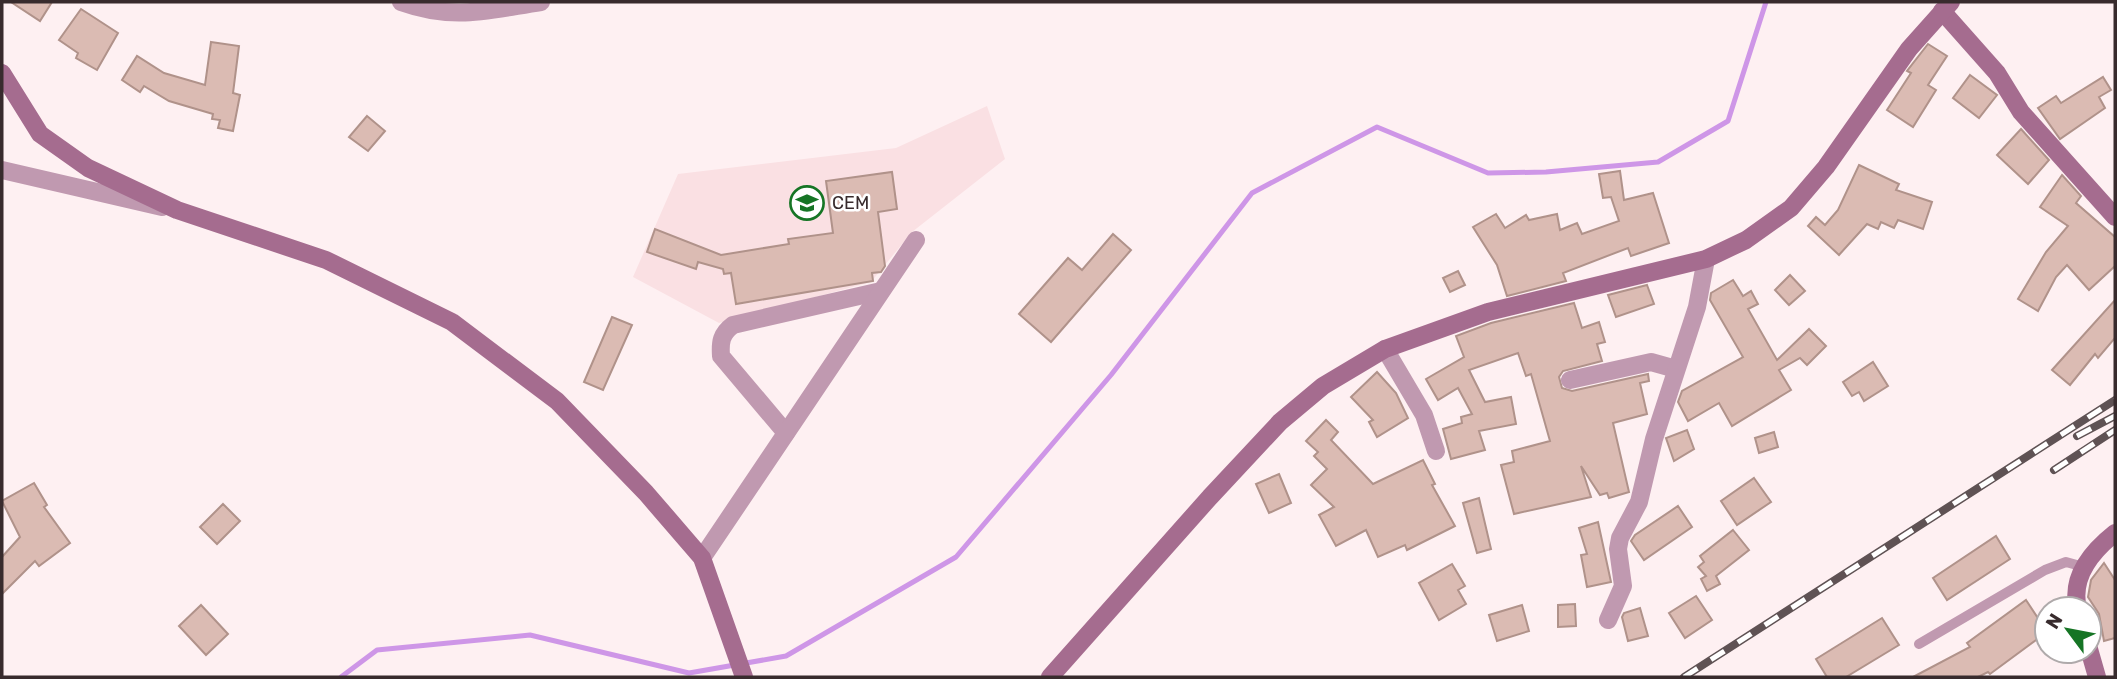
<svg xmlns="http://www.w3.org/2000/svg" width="2117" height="679" font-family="Rubik,sans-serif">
  <rect width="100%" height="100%" fill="#fef0f2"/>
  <path fill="#fae0e3" d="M987,106L1005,159L912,232L871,282L719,323L633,277L678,174L896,148Z"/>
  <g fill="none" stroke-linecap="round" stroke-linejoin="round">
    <path stroke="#ce96e7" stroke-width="5" d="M341,677L377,650L530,635L689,673L786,656L956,557L1111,375L1252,193L1377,127L1488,173L1546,172L1658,162L1728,121L1766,2"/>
  </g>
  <g fill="#dbbbb3" stroke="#b0928a" stroke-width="2">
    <path d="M11,2H52L40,21Z"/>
    <path d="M81,9L118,33L97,70L76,58L78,53L59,40Z"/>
    <path d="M211,42L239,46L233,93L240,95L233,131L218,128L220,120L212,119L213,114L169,101L144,86L140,92L122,80L137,56L164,73L205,85Z"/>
    <path d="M1928,44L1947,56L1928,85L1936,90L1913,127L1887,110L1911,73L1907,71Z"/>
    <path d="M1970,75L1997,95L1979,118L1953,98Z"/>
    <path d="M2103,77L2111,90L2099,97L2105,108L2060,139L2038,108L2056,96L2061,103Z"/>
    <path d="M367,116L385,131L368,151L349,137Z"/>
    <path d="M2021,129L2049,160L2028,184L1997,155Z"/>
    <path d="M1859,165L1899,184L1896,190L1932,202L1923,229L1898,220L1894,228L1881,222L1878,229L1867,224L1839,255L1808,226L1816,217L1825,225L1838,210Z"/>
    <path d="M1620,171L1624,200L1653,193L1669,243L1631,256L1628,248L1563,273L1566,281L1507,296L1497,265L1473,227L1496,214L1505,228L1526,215L1529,220L1557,214L1560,230L1577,223L1582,234L1619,221L1611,197L1603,198L1599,174Z"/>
    <path d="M892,172L897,209L878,212L885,266L881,272L872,273L873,281L736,304L731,273L724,274L723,269L698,262L696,269L647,252L655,229L721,255L789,244L788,239L833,233L826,181Z"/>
    <path d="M2062,175L2081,196L2076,203L2115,237V266L2089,290L2067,265L2056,277L2038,311L2018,299L2046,252L2068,226L2040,207Z"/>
    <path d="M1113,234L1131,250L1051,342L1019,314L1068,258L1082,270Z"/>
    <path d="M1458,271L1465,285L1450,292L1443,278Z"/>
    <path d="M1790,275L1805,291L1789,305L1775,290Z"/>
    <path d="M1733,280L1743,296L1751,291L1758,304L1748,309L1777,360L1809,329L1826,346L1807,365L1800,358L1779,370L1791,390L1732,426L1719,403L1688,421L1678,402L1682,391L1743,357L1710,300L1711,293Z"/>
    <path d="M1647,285L1654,304L1616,317L1608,295Z"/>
    <path d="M2115,300V338L2098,358L2095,354L2070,385L2052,370Z"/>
    <path d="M1574,303L1582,328L1599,322L1605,342L1597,344L1602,361L1563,371L1559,377L1562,388L1572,391L1648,374L1649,381L1640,383L1647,414L1613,423L1629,492L1609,498L1607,493L1600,495L1581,466L1591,497L1514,514L1501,465L1514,462L1512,451L1550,441L1531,374L1526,376L1518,353L1469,370L1485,402L1511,397L1516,424L1479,431L1485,450L1451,459L1443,429L1462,423L1461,417L1472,414L1458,388L1438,400L1426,379L1464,357L1456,336L1491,323Z"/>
    <path d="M612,317L632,325L603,390L584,382Z"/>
    <path d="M1873,362L1888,386L1864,401L1859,392L1852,396L1843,382Z"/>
    <path d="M1377,372L1396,393L1408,418L1377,437L1369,422L1373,420L1351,397Z"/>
    <path d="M1326,420L1338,432L1331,440L1373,484L1423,460L1435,484L1432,485L1455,526L1407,550L1405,545L1378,557L1366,530L1336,546L1319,515L1334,507L1311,485L1327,469L1314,456L1318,452L1306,441Z"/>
    <path d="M1687,430L1694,449L1674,461L1666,438Z"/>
    <path d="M1774,432L1778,447L1759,453L1755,438Z"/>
    <path d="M1279,474L1291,503L1269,513L1256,484Z"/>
    <path d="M1754,478L1771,502L1737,525L1721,501Z"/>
    <path d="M34,483L47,505L44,507L70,543L39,566L35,561L2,594V557L20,537L2,501Z"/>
    <path d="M1479,498L1491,549L1477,553L1463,503Z"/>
    <path d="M223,504L240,521L217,544L200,527Z"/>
    <path d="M1678,506L1692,527L1644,560L1631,541L1635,535Z"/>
    <path d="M1598,522L1611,582L1587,587L1581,555L1587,554L1579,528Z"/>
    <path d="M1733,530L1749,550L1716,576L1720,584L1707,591L1701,579L1706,576L1698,567L1704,562L1700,556Z"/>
    <path d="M1996,536L2010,559L1947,600L1933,578Z"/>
    <path d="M2104,563L2115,580V638L2104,641L2099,614L2088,597L2091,580Z"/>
    <path d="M1452,564L1465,586L1458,590L1466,604L1439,620L1419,583Z"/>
    <path d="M1696,596L1712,620L1685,638L1669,613Z"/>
    <path d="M2026,600L2047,632L1990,674L1988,672L1978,677H1913L1970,647L1967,643Z"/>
    <path d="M1575,604L1576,626L1558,627V605Z"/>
    <path d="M201,605L228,634L206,655L179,626Z"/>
    <path d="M1522,605L1529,631L1497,641L1489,615Z"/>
    <path d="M1640,608L1648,636L1628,641L1622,617L1624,613Z"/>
    <path d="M1882,618L1899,645L1846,677H1827L1816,659Z"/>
  </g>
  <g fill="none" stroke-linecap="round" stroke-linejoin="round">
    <path stroke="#c099b0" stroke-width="10" d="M1919,644L2045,570L2066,562L2084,567"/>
    <g stroke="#c099b0" stroke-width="18">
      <path d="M401,2C454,21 488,10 541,2"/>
      <path d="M2,170L162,207"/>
      <path d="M1385,349L1424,415L1436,451"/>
      <path d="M1570,380L1651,362L1676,369"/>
      <path d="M786,433L721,356C720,342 721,334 733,325L881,291"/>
      <path d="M702,558L916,240"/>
      <path d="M1608,620L1623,586L1618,549L1620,538L1639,502L1654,439L1697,307L1706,259"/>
    </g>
    <g stroke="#a56c8f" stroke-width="18">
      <path d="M1942,11L1997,73L2021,112L2115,217"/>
      <path d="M2,73L40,134L88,168L177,210L326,260L452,322L557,401L646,493L702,558L744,677"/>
      <path d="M2078,609C2070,577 2091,552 2115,533"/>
      <path d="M2089,649L2097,677"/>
      <path d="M1050,677L1210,497L1280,422L1323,386L1385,349L1488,312L1706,259L1746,240L1791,208L1826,167L1909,49L1951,2"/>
    </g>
    <g stroke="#5f5254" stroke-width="8">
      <g id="rail">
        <path d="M2077,436L2115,416"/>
        <path d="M2054,470L2115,430"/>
        <path d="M1684,677L2115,400"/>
      </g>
    </g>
    <use href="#rail" stroke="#fff" stroke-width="5" stroke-dasharray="16" stroke-linecap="butt"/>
  </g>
  <defs>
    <g id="school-ring" transform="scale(1.75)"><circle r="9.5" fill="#fff" stroke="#167525" stroke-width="1.5"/><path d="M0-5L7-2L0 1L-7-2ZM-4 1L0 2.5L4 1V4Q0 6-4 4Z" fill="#167525"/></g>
  </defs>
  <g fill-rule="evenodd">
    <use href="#school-ring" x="807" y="203"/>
  </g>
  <g text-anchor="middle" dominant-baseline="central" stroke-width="5" stroke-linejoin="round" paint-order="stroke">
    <g font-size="18" fill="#382b2d" stroke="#fff" text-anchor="start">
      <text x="832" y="203">CEM</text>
    </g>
  </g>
  <rect width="2117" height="679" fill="none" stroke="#382b2d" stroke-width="7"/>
  <g transform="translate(2068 630) rotate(302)"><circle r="33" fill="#ffffff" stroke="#afaaab" stroke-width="2"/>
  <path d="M0-5L12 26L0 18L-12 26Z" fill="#167525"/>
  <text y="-10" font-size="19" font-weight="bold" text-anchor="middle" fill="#382b2d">N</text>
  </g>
</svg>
